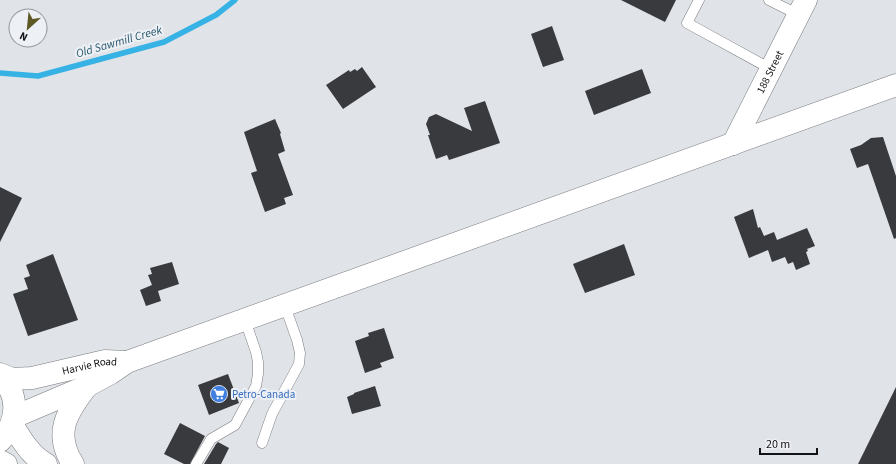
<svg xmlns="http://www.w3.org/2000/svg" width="896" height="464" font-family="'Source Sans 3',sans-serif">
  <rect width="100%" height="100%" fill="#e0e3e8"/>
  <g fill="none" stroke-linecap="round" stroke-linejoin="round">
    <path stroke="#36b3e4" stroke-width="5.5" d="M0,73L38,76L164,42L216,15L235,0"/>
  </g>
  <g fill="#383a3e">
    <path d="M621,0H676L665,22Z"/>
    <path d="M552,26L564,60L543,67L531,34Z"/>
    <path d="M362,67L376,87L343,109L326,85L349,70L350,72L355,69L357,71Z"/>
    <path d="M642,69L651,93L594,115L585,91Z"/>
    <path d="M485,101L500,143L449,160L447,155L436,159L428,135H430L426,124L429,117L436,114L472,131L464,108Z"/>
    <path d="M275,119L281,133L280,134L285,151L278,154L293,195L284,198L286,204L265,212L251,173L257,171L244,132Z"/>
    <path d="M883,137L896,176V238L894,239L868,164L857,168L850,149L861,145L871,138Z"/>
    <path d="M0,187L22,198L0,242Z"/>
    <path d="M753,209L758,228L760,227L764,236L774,232L777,240L807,228L815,246L807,249L808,251L806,252L810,264L796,270L793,262L788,264L785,257L772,262L768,250L749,258L734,217Z"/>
    <path d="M624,244L635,275L585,293L573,264Z"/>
    <path d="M53,254L78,320L28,336L13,294L28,289L24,278L30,276L26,265Z"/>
    <path d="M172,262L179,284L158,291L161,301L146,306L140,290L152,285L148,275L152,274L150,268Z"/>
    <path d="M384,328L394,358L380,363L382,367L365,373L355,341L369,336L368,333Z"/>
    <path d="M228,374L239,403L209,415L198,385Z"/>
    <path d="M375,386L381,406L352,414L347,397L354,394V393Z"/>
    <path d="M896,387V464H858Z"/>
    <path d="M180,423L205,436L190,464H184L164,454Z"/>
    <path d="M218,442L229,448L221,464H204L216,444Z"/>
  </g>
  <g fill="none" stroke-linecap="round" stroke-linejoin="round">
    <g stroke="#797b7f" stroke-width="11">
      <g id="lane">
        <path d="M699,0L687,23L771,69"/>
        <path d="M769,0L799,15"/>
        <path d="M262,443L272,414L299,364L300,353L297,340L285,306"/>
        <path d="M196,464L211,439L235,425L256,386L258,374V362L256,352L245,320"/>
      </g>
    </g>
    <g stroke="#797b7f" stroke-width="23">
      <g id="secondary">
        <path id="s1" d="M733,144L806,0"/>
        <path id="s2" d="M0,374L12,379L32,378L105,361L126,362"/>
        <path d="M0,377C21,395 17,423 0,441"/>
        <path d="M14,417L87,386L111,373L127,362L896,85"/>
        <path d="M12,424C21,439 30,455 46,464"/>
        <path d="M0,461L6,464"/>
        <path d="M73,464C53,433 67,412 87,386"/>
      </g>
    </g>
    <use href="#lane" stroke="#fff" stroke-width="10"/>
    <use href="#secondary" stroke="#fff" stroke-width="22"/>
  </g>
  <defs>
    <g id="supermarket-disc" transform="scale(0.9)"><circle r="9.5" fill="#3f7fe0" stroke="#edf0f5"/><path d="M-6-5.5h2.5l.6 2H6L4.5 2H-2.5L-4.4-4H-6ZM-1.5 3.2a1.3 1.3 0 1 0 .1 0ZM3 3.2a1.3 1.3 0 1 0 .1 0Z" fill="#fff"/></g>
  </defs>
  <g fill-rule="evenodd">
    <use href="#supermarket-disc" x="219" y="394"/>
  </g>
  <g text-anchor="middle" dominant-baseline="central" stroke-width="4" stroke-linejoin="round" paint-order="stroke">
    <g font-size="11" fill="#131315" stroke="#edf0f5">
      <text stroke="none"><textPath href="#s1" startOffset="81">188 Street</textPath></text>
      <text stroke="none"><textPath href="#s2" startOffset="92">Harvie Road</textPath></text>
    </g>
    <g font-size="11" fill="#366cbe" stroke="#edf0f5" text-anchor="start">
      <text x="232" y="394">Petro-Canada</text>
    </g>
    <g font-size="12" font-style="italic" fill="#2a5a6f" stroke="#edf0f5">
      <text transform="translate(119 42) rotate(-16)">Old Sawmill Creek</text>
    </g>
  </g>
  <g transform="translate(28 28) rotate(207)"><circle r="19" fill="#edf0f5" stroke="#96989b"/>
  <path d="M0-3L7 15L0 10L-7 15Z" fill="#5f5925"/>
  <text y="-6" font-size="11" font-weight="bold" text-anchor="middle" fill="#131315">N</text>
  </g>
  <path d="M760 448v6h57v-6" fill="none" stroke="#131315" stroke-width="2"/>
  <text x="766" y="448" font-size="12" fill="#131315" stroke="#edf0f5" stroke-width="3" paint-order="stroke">20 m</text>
</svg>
